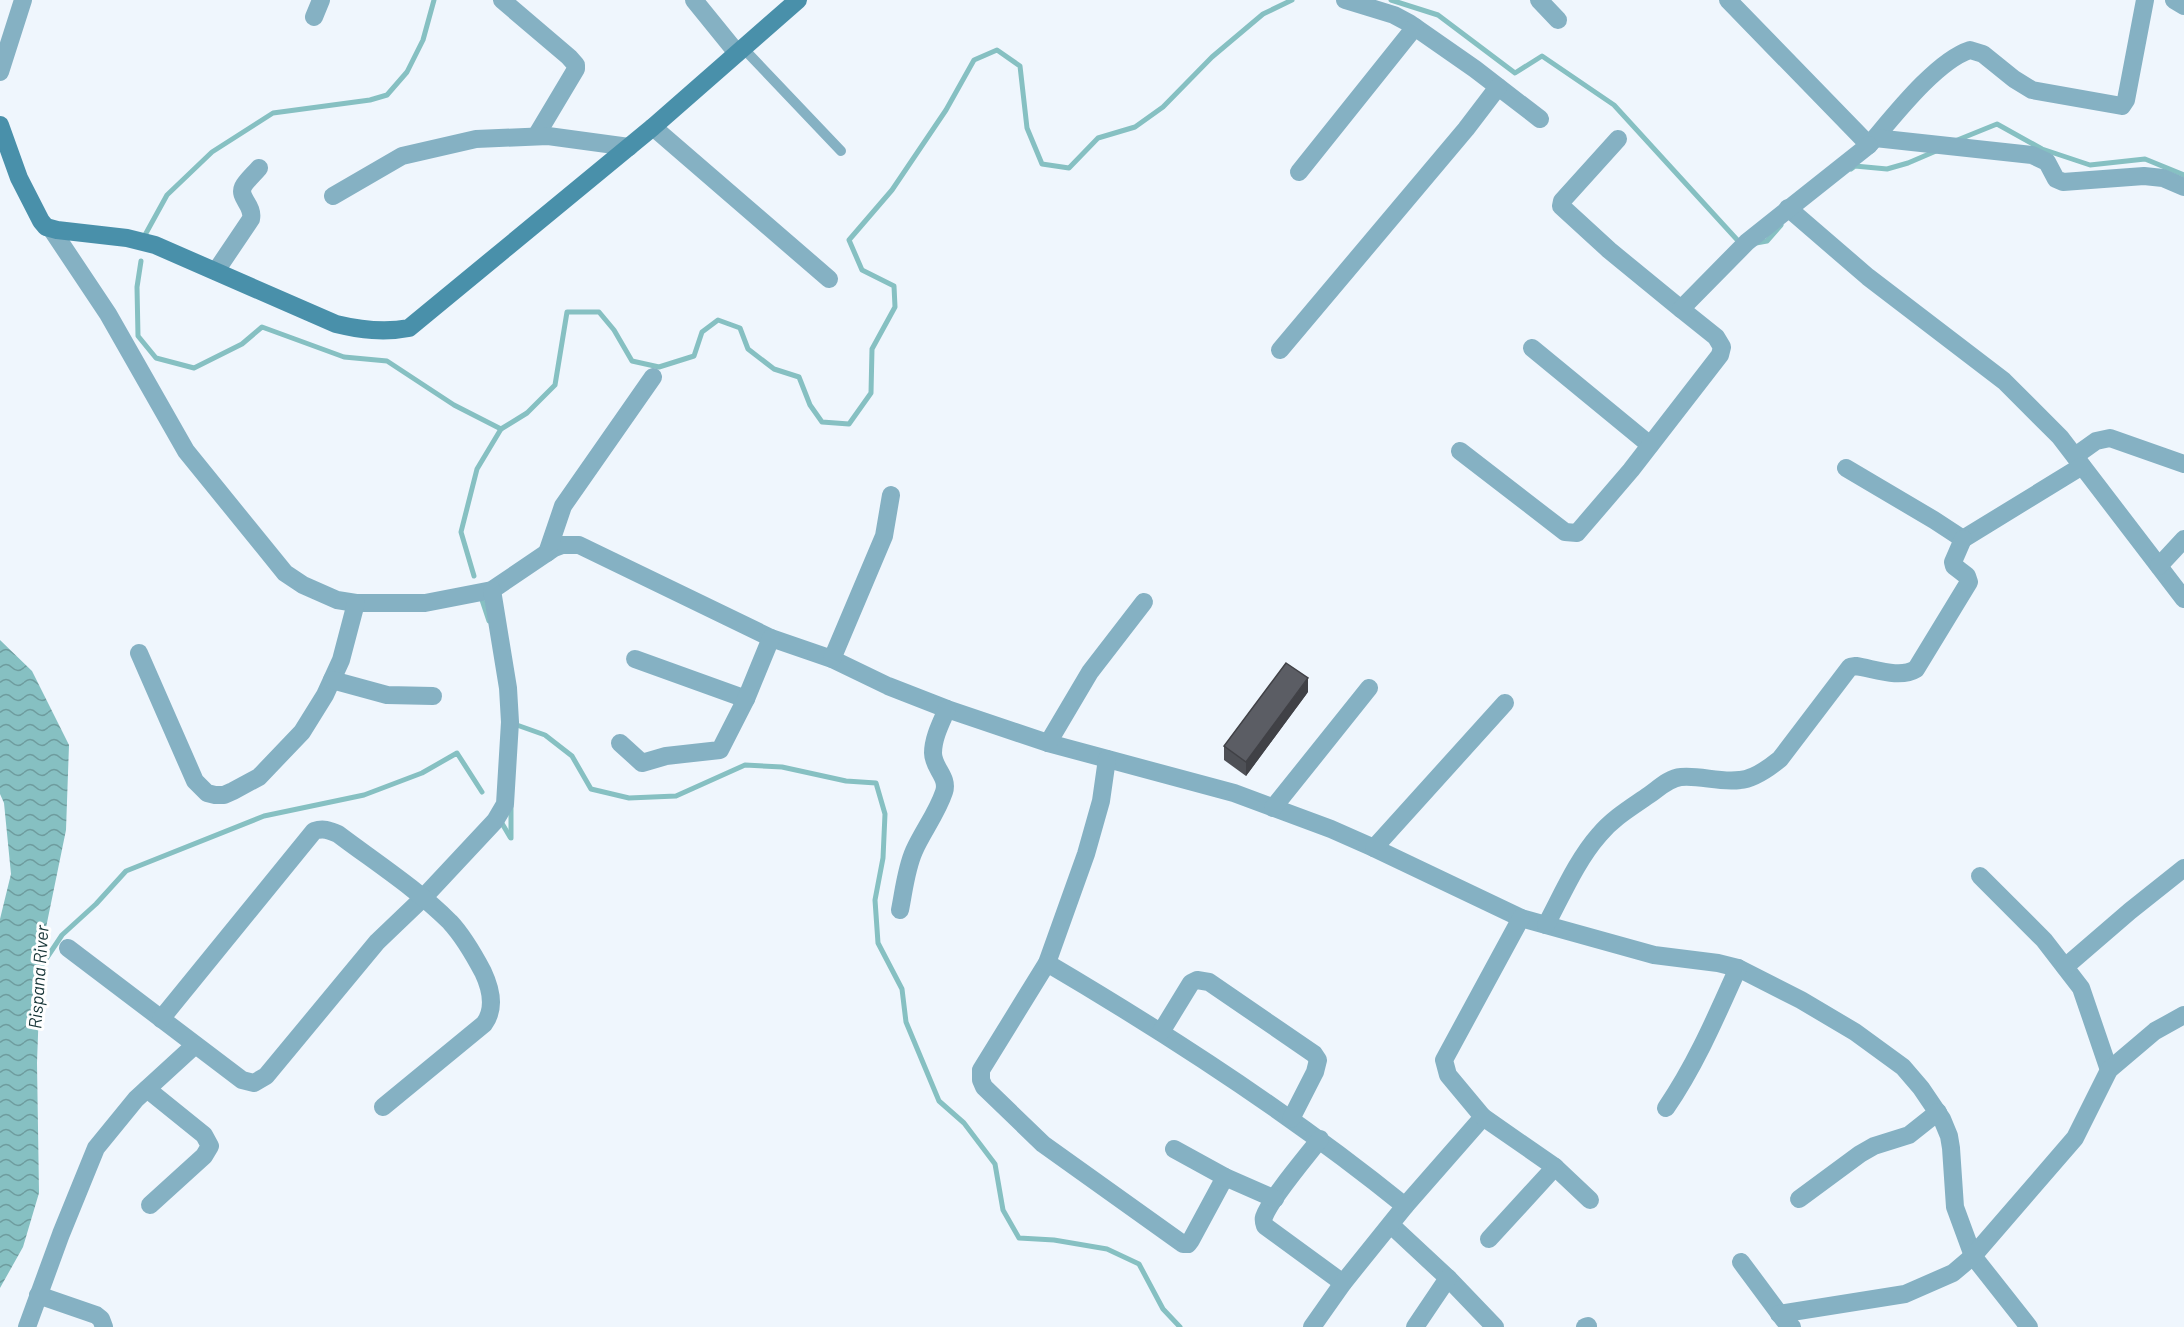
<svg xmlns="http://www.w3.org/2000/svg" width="2184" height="1327" font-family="Barlow,sans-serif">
  <defs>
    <pattern id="water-waves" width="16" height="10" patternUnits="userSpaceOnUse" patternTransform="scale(1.5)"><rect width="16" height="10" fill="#86c0c2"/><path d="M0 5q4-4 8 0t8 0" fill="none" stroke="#6e9c9e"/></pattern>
  </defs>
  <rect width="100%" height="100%" fill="#eff6fd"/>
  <path fill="url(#water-waves)" d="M0,640L32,671L69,745L66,830L41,952L37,1063L39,1193L23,1247L0,1288V919L11,874L4,803L0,794Z"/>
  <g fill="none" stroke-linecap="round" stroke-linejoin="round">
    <g stroke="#86c0c2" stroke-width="5">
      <path d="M1391,0L1438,15L1515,73L1542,56L1614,105L1741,244"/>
      <path d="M1955,141L1997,124L2042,149L2090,165L2145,159L2184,175"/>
      <path d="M1851,169L1855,166L1887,169L1908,163L1936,151"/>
      <path d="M145,235L167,195L212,152L273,113L370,100L387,95L407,72L423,40L434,0"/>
      <path d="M1756,243L1767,241L1781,225"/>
      <path d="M141,261L137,287L138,336L156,358L194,368L242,344L262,327L344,357L387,361L454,405L501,429"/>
      <path d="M474,576L461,532L477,469L501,429L527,413L555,385L567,312H599L614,330L632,361L659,367L694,356L702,332L718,320L740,328L748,349L774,369L799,377L810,405L822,422L849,424L871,393L872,349L895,307L894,286L862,270L849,240L892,190L946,110L974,60L997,50L1020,66L1027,128L1042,164L1069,168L1098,138L1135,127L1163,107L1212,57L1263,14L1292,0"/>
      <path d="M481,597L489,621"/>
      <path d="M514,724L545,735L572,756L591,789L629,798L676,796L745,765L782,767L846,781L876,783L885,814L883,858L875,900L878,943L902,989L906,1022L939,1101L964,1123L995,1164L1003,1210L1019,1238L1054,1240L1107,1249L1139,1264L1163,1309L1180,1327"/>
      <path d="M511,806V838"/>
      <path d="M500,820L510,837"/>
      <path d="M38,971L62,935L96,904L126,871L264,816L364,795L422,773L457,753L482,792"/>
    </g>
    <path stroke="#85b1c3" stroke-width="10" d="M743,48L841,151"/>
    <g stroke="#85b1c3" stroke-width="18">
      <path d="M502,0L569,57L576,65V69L536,136"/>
      <path d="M694,0L737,53"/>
      <path d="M1345,0L1394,15L1409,23L1475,69L1540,119"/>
      <path d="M1539,0L1558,20"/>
      <path d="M1728,0L1869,145C1893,117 1936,61 1970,50L1983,54L2014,79L2032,90L2122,106L2126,100L2145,0"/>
      <path d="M2174,0L2184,6"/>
      <path d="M314,17L321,0"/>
      <path d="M0,72L23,0"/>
      <path d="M653,127L829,279"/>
      <path d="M1875,138L2032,155L2047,162L2056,179L2063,182L2144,176L2163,178L2184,187"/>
      <path d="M1618,139L1562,201L1561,206L1609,250L1681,309"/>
      <path d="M1299,172L1415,27"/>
      <path d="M333,196L402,156L476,139L548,136L629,147"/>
      <path d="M1788,208L1868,277L2004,381L2060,437L2184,599"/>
      <path d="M52,230L108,314L186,451L285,573L303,585L337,600L356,603H425L492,590L554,548L562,545H579L771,638L832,659L888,686L947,709L1048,743L1234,793L1331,829L1374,848L1521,918L1654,955L1718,963L1738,968L1801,1000L1855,1032L1903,1067L1921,1088L1942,1119L1949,1136L1951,1148L1955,1207L1973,1256L2029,1327"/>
      <path d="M216,271L251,219C254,205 238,198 243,187C246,181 254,174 259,168"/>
      <path d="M1532,348L1650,445"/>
      <path d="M1280,350L1466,129L1498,87"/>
      <path d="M1460,451L1565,532L1577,533L1631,470L1720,355L1722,347L1716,337L1681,309L1747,242L1869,145"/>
      <path d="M2075,456L2096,441L2110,438L2184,464"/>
      <path d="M1846,468L1934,520L1963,539L2082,466"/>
      <path d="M547,553L563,506L653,377"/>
      <path d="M2159,566L2184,539"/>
      <path d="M139,653L195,781L207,793L215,795H224L233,791L259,777L302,732L325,695L341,660L356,603"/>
      <path d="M635,659L746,699"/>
      <path d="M832,659L884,536L891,495"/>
      <path d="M332,680L387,695L433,696"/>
      <path d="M620,743L642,763L666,756L720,750L746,699L771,638"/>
      <path d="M1048,743L1090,672L1144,602"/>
      <path d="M1107,759L1101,801L1086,854L1047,963L981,1070V1080L984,1087L1043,1144L1183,1244H1188L1191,1240L1225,1177"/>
      <path d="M1273,808L1369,688"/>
      <path d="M1374,848L1505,703"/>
      <path d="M1980,876L2044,940L2081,988L2109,1070"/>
      <path d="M900,910C904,890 906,869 914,851C923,831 937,813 944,792C949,777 933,768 933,753C933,738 941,723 947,709"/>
      <path d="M1546,925C1562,895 1577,860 1599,835C1613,818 1632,807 1649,795C1659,788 1669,778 1681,777C1700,775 1720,783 1740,780C1754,779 1769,768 1780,759L1850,667L1856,666C1875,669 1900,679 1916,669L1969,582L1967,576L1954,566L1953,562L1963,539"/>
      <path d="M68,948L242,1080L254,1083L266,1076L377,942L423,898L495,821L505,804L510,722L508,688L492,590"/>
      <path d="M1047,963C1171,1036 1293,1115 1405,1206L1483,1117L1448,1075L1444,1060L1521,918"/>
      <path d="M2065,967L2130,911L2184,868"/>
      <path d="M161,1019L314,831C323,828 329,830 338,834C375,862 417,889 450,922C464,937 474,955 483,972C491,989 496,1008 484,1024L383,1107"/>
      <path d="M1161,1032L1191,983L1197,980L1209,982L1314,1054L1318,1060L1315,1072L1291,1119"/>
      <path d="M147,1089L204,1135L210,1146L204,1156L150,1205"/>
      <path d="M1666,1108C1696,1064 1716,1017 1738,968"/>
      <path d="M1483,1117L1555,1167L1489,1239"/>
      <path d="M1320,1139C1307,1156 1270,1199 1264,1217C1263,1220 1264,1223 1265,1226L1343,1283"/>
      <path d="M1174,1149L1225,1177L1275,1199"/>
      <path d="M1555,1167L1590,1200"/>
      <path d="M1799,1199L1860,1154L1874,1146L1909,1135L1938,1112"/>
      <path d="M1391,1225L1448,1278L1495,1327"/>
      <path d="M1741,1262L1784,1320L1792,1327"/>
      <path d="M38,1295L96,1315L101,1319L104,1327"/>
      <path d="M1779,1314L1905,1294L1953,1273L1973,1256L2075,1138L2109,1070L2155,1031L2184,1015"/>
      <path d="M27,1327L61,1234L96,1148L136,1099L195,1045"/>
      <path d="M1312,1327L1343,1283L1405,1206"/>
      <path d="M1415,1327L1448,1278"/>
      <path d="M1585,1327L1588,1326"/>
    </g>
    <path stroke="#4990aa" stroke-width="18" d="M0,125L19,178L41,221L46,227L57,230L127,238L155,245L336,324C361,330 384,333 409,328L653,127L798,0"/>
  </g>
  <path fill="#4e5056" d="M1308,692L1246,776L1224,760V746Z"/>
  <path fill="#404146" d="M1308,678V692L1246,776V762Z"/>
  <path fill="#5b5d64" stroke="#404146" stroke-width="1.5" d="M1286,663L1308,678L1246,762L1224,746Z"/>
  <g text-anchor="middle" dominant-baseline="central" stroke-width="6" stroke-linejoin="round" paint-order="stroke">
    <g font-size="18" font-style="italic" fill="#163436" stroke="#fff">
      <text transform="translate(38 977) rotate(-86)">Rispana River</text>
    </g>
  </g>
</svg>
